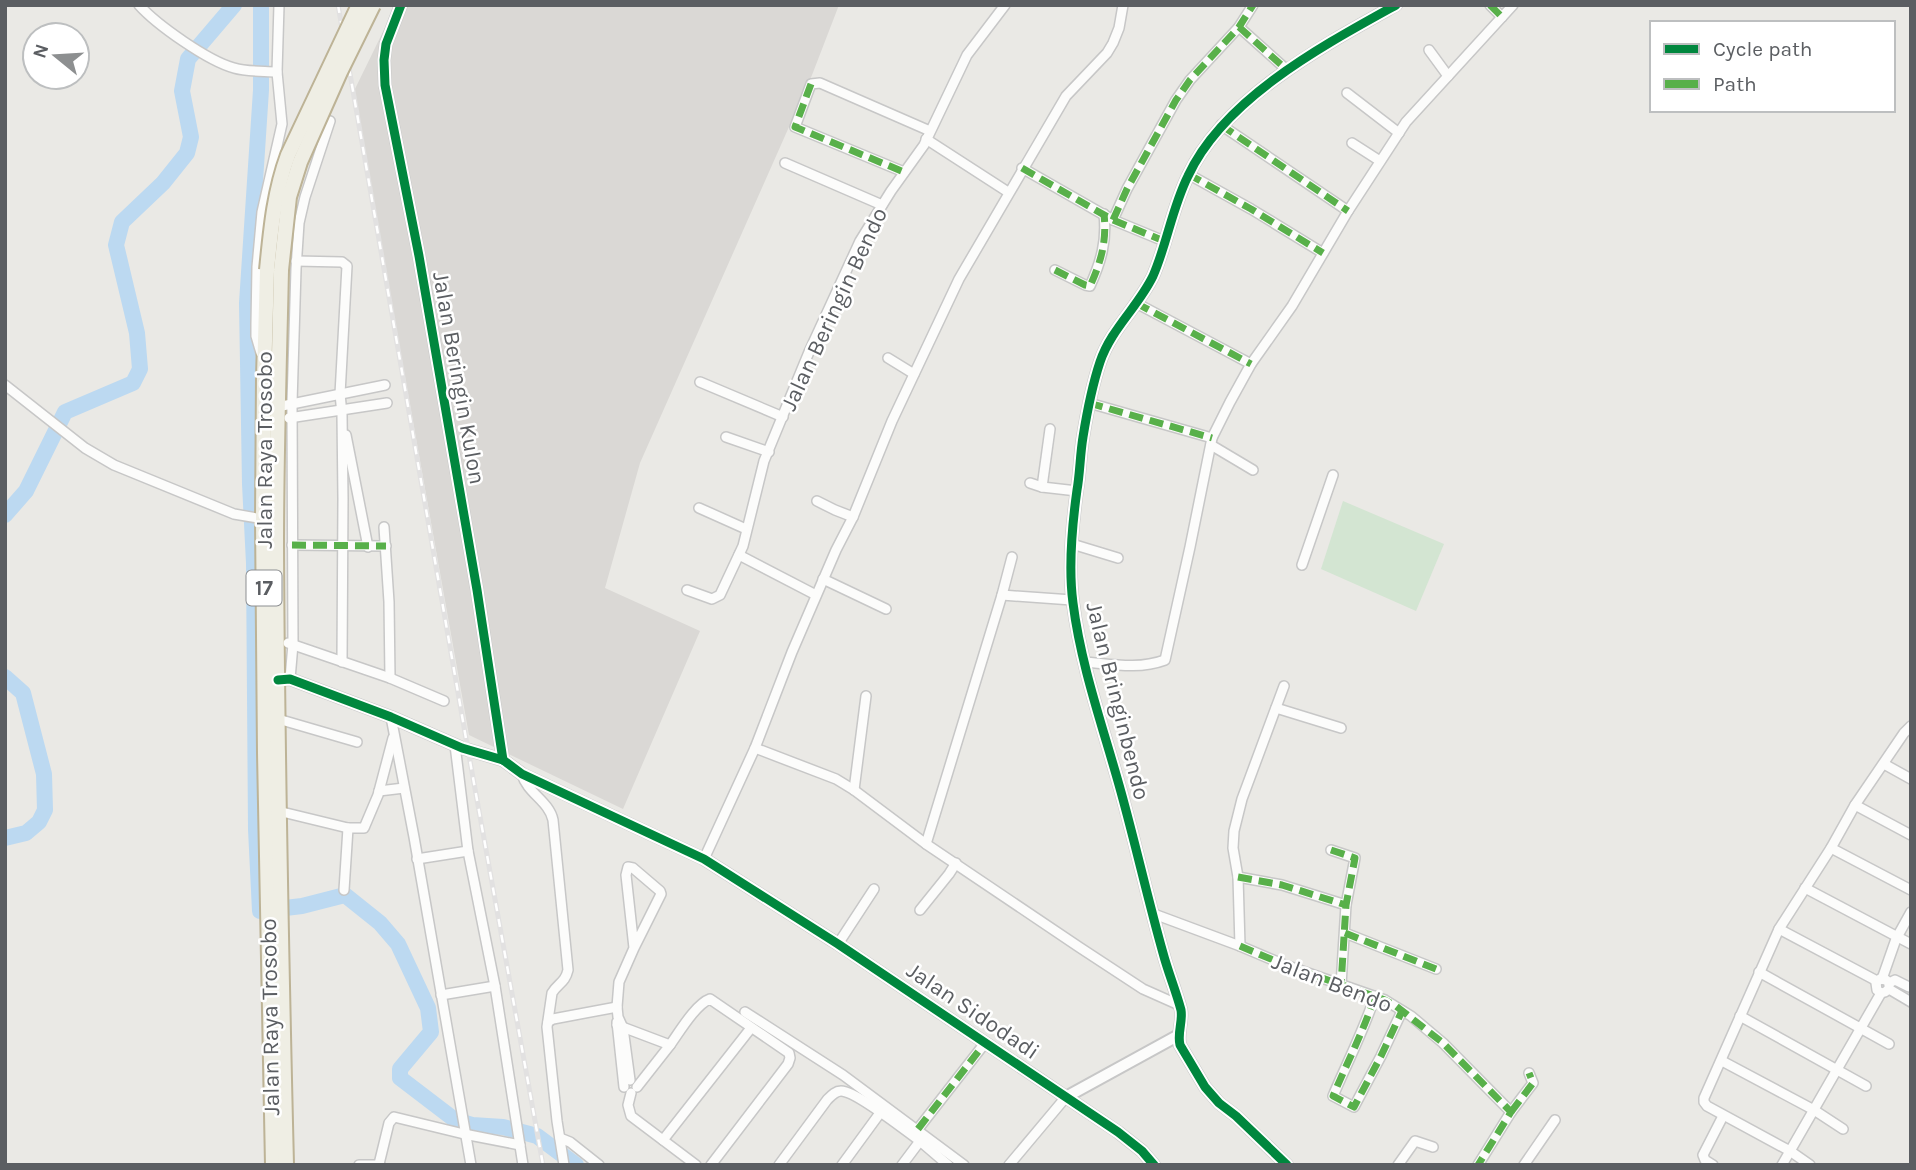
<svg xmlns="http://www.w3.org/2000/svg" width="1916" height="1170" font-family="Karla,sans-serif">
  <rect width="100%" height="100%" fill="#eae9e5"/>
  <path fill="#dad8d5" d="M396,5H839L812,75L640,463L605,588L700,631L623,809L469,735L354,91Z"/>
  <path fill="#d3e5d2" d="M1343,501L1444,544L1416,611L1321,569Z"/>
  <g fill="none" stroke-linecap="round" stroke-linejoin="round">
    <g stroke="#bcd9f1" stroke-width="16">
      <path d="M261,5V90L247,303L250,484L254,563L256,829L260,911L302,906L345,895L380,923L398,944L428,1008L431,1032L400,1069V1078L455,1120L472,1125L503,1127L537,1136L576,1165"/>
      <path d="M5,515L26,491L65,412L133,383L140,369L137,333L116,245L122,222L163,183L187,153L191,137L182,91L188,59L234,5"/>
      <path d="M5,677L23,693L44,774L45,810L39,822L26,833L5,838"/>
    </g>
    <g stroke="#c7c7c7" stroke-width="12">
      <g id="minor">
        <path d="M139,5C157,25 208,61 234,68C247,72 263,71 277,72"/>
        <path d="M1490,5L1502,17"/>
        <path d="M1239,27L1287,70"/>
        <path d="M1429,50L1448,76"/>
        <path d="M1347,93L1399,133"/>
        <path d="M1221,125L1348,211"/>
        <path d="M926,139L1008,192"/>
        <path d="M1352,143L1380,161"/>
        <path d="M785,163L882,205"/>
        <path d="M1022,168L1113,220L1164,241"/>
        <path d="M904,172L795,127L811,84L820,83L930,131"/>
        <path d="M1188,174L1251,209L1323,253"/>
        <path d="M1113,220L1127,189L1176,100L1190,80L1239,27L1253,5"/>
        <path d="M296,261L342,262L347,266L340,394L342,414L343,499L342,662"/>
        <path d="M1055,270L1085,285L1090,286C1101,262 1107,241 1104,214"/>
        <path d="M1136,303L1251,364"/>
        <path d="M261,353L256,336V324L257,267L262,212L282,124L277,72L279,5"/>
        <path d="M888,358L914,374"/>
        <path d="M700,382L783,417"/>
        <path d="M5,385L85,448L114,465L234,514L263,519"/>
        <path d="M1089,403L1212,438"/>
        <path d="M277,407L385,385"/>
        <path d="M289,418L387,403"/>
        <path d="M346,435L368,547"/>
        <path d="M726,437L769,452"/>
        <path d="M1211,445L1253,470"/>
        <path d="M1030,483L1042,487L1077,491"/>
        <path d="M1042,487L1050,429"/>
        <path d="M817,501L835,510L853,517"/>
        <path d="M699,508L746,529"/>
        <path d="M384,527L389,602L390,678"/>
        <path d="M1072,544L1118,558"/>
        <path d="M292,545L386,546"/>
        <path d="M739,555L816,595"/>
        <path d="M1302,565L1333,475"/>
        <path d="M823,579L886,609"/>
        <path d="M687,590L712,599L720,595L743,546L764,461L809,352L860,241L891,191L924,145L967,55L1005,5"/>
        <path d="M1002,595L1072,600"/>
        <path d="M288,643L390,678L444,701"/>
        <path d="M1084,662C1111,664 1138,670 1165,660L1190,547L1212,438L1230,402L1251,364L1292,306L1348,211L1406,122L1513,5"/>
        <path d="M290,679L293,644L292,403L296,269L299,223L305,197L330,121"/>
        <path d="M1276,708L1341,728"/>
        <path d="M391,717L414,837L471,1165"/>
        <path d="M278,719L357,742"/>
        <path d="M455,745L468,851L495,986L523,1165"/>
        <path d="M755,748L836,779L854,790L926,844L1079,947L1143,989L1179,1005"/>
        <path d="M1884,764L1911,779"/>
        <path d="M522,774C527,793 549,801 553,820L568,970C565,983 558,983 552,993L547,1027L557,1121L564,1165"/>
        <path d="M854,790L866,696"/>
        <path d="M379,791L404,788"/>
        <path d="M1855,805L1911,835"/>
        <path d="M278,811L348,828H364L378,795L393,738"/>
        <path d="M926,844L1002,595L1012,557"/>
        <path d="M1831,848L1911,890"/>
        <path d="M1331,850L1355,858L1346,905L1341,985"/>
        <path d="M417,859L468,851"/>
        <path d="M704,859L755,748L792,652L836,550L853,517L892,421L959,279L1066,96L1107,53L1113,43L1119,28L1123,5"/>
        <path d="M1238,877L1282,885L1346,905"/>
        <path d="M1805,888L1911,944"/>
        <path d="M344,890L348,828"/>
        <path d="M920,910L949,874L956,863"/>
        <path d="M1154,914L1240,946L1285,965L1385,1000L1411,1016L1443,1043L1511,1112L1478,1165"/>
        <path d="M1779,929L1877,981"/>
        <path d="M1345,933L1436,969"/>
        <path d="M838,944L874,889"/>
        <path d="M1240,946L1238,877L1233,848L1234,831L1242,799L1284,686"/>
        <path d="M1759,972L1889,1044"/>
        <path d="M1882,979L1896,939L1911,912"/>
        <path d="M1889,983L1895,980L1909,987"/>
        <path d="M1889,989L1885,992L1881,993L1877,990L1876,983L1880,979L1886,980L1889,983V989L1911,1002"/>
        <path d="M441,995L495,986"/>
        <path d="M1375,996C1364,1030 1347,1063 1333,1096L1354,1107L1381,1056L1402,1011"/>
        <path d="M745,1012L843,1075L964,1165"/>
        <path d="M1740,1016L1866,1086"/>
        <path d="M548,1022L553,1019L617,1007"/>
        <path d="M617,1022L624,1087"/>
        <path d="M617,1025L670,1045C680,1031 696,1004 710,999L789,1053L790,1058L788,1064L711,1165"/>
        <path d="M1722,1061L1814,1110L1843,1129"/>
        <path d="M630,1080L623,1028L618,1017L617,1007L619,982L634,948L626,875L628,867L633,868L660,891L661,894L634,948"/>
        <path d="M637,1087L670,1045"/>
        <path d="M631,1093L628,1105L631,1116L696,1165"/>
        <path d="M1511,1112L1533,1083L1529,1073"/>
        <path d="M918,1129L985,1043"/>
        <path d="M560,1138L570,1142L599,1165"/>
        <path d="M663,1140L751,1028"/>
        <path d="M920,1141L948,1165"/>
        <path d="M379,1164L389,1123L394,1117L464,1134L520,1145"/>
        <path d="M359,1165H380"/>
        <path d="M779,1165L827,1100C831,1096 835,1091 841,1091C856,1091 906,1131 920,1141L902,1165"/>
        <path d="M842,1165L880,1113"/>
        <path d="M1009,1165L1066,1097"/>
        <path d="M1398,1165L1415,1141L1433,1147"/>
        <path d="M1524,1165L1555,1120"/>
        <path d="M1713,1165L1705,1160L1703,1155L1723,1116"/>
        <path d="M1782,1165L1881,993"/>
        <path d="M1810,1165L1790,1151L1707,1106L1704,1102V1098L1779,929L1831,848L1855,805L1904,733L1911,726"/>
      </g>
    </g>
    <g stroke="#c7c7c7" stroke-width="14">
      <g id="tertiary">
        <path d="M401,5L386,44L384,60L385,85L419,256L477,590L503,760"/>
        <path d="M278,680L290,679L391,717L462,748L503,760L522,774L704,859L838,944L1118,1132L1142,1151L1154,1165"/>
        <path d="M1066,1097L1179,1035"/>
        <path d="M1287,1165L1236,1116L1219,1103L1205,1087L1180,1045C1177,1033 1183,1022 1181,1010C1176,991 1168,972 1163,953C1148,900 1136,846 1121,792C1104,730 1081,667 1073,603C1068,566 1072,526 1077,490C1080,473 1080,455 1083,437C1087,412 1092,386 1100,362C1111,329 1138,307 1153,276C1167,244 1172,208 1188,176C1224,98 1324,45 1396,5"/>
      </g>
    </g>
    <g stroke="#bdb396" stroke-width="18">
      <g id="trunk">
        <path d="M267,270L264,377L263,519L265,753L273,1165"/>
        <path d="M281,270C279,362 276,454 276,546C277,752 281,958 286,1165"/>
      </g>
    </g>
    <use href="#minor" stroke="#fcfcfb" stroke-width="9"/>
    <use href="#tertiary" stroke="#fcfcfb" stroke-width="10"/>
    <use href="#trunk" stroke="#efeee4" stroke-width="14"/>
    <g stroke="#e2e1e1" stroke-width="5">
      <path id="rail" d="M338,5L468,750L543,1165"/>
    </g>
    <use href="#rail" stroke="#fff" stroke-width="2.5" stroke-dasharray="8" stroke-linecap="butt"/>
    <g stroke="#bdb396" stroke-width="18" stroke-linecap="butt">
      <g id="trunk-bridge">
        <path d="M267,270C271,230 274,193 288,155L359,5"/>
        <path d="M281,270L289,197L300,162L340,72L373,5"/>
      </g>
    </g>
    <use href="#trunk-bridge" stroke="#efeee4" stroke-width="14"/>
    <g stroke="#58b04a" stroke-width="7" stroke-dasharray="14 7" stroke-linecap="butt">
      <path d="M1490,5L1502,17"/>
      <path d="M1239,27L1287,70"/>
      <path d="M811,84L795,127L904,172"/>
      <path d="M1221,125L1348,211"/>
      <path d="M1022,168L1113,220L1164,241"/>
      <path d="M1188,174L1251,209L1323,253"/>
      <path d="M1113,220L1127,189L1176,100L1190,80L1239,27L1253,5"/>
      <path d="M1055,270L1085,285L1090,286C1101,262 1107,241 1104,214"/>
      <path d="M1136,303L1251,364"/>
      <path d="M1089,403L1212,438"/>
      <path d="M292,545L386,546"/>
      <path d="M1331,850L1355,858L1346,905L1341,985"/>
      <path d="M1238,877L1282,885L1346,905"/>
      <path d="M1345,933L1436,969"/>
      <path d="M1240,946L1285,965L1385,1000L1396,1006L1443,1043L1511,1112L1478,1165"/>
      <path d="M1375,996C1364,1030 1347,1063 1333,1096L1354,1107L1381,1056L1402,1011"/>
      <path d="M1511,1112L1533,1083L1529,1073"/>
      <path d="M918,1129L985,1043"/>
    </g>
    <g stroke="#fff" stroke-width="13">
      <g id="cycleway">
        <path d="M401,5L386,44L384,60L385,85L419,256L477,590L503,760"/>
        <path d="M278,680L290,679L391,717L462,748L503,760L522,774L704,859L838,944L1118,1132L1142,1151L1154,1165"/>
        <path d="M1287,1165L1236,1116L1219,1103L1205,1087L1180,1045C1177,1033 1183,1022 1181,1010C1176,991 1168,972 1163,953C1148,900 1136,846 1121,792C1104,730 1081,667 1073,603C1068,566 1072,526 1077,490C1080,473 1080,455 1083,437C1087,412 1092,386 1100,362C1111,329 1138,307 1153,276C1167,244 1172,208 1188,176C1224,98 1324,45 1396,5"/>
      </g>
    </g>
    <use href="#cycleway" stroke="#00873e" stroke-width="9"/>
  </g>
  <g text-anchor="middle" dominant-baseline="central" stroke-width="5" stroke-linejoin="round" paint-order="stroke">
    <rect fill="#fff" stroke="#8c8e91" stroke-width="2" x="246.5" y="570.5" width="35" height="35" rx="5"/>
    <g font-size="21" font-weight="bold" fill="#5b5e62">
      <text x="264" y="588">17</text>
    </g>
    <g font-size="23" fill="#5b5e62" stroke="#fff">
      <text transform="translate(834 309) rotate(-65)">Jalan Beringin Bendo</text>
      <text transform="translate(459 378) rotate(80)">Jalan Beringin Kulon</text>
      <text transform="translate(264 450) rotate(-90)">Jalan Raya Trosobo</text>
      <text transform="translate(1118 701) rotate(76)">Jalan Bringinbendo</text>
      <text transform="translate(1332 983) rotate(21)">Jalan Bendo</text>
      <text transform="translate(973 1011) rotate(34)">Jalan Sidodadi</text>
      <text transform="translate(270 1017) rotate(-91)">Jalan Raya Trosobo</text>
    </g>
  </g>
  <rect width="1916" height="1170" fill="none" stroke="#5b5e62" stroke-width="14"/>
  <rect x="1650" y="21" width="245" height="91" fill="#ffffff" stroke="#bdbfc0" stroke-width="2"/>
  <rect x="1664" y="44" width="35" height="10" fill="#00873e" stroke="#bdbfc0" stroke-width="2"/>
  <text x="1713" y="56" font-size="21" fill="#5b5e62">Cycle path</text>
  <rect x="1664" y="79" width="35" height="10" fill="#58b04a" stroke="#bdbfc0" stroke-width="2"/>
  <text x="1713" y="91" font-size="21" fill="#5b5e62">Path</text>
  <g transform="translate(56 56) rotate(288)"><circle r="33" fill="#ffffff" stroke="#bdbfc0" stroke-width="2"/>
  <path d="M0-5L12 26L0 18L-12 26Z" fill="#8d8f90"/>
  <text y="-10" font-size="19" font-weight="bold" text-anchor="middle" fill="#5b5e62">N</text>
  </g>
</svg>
